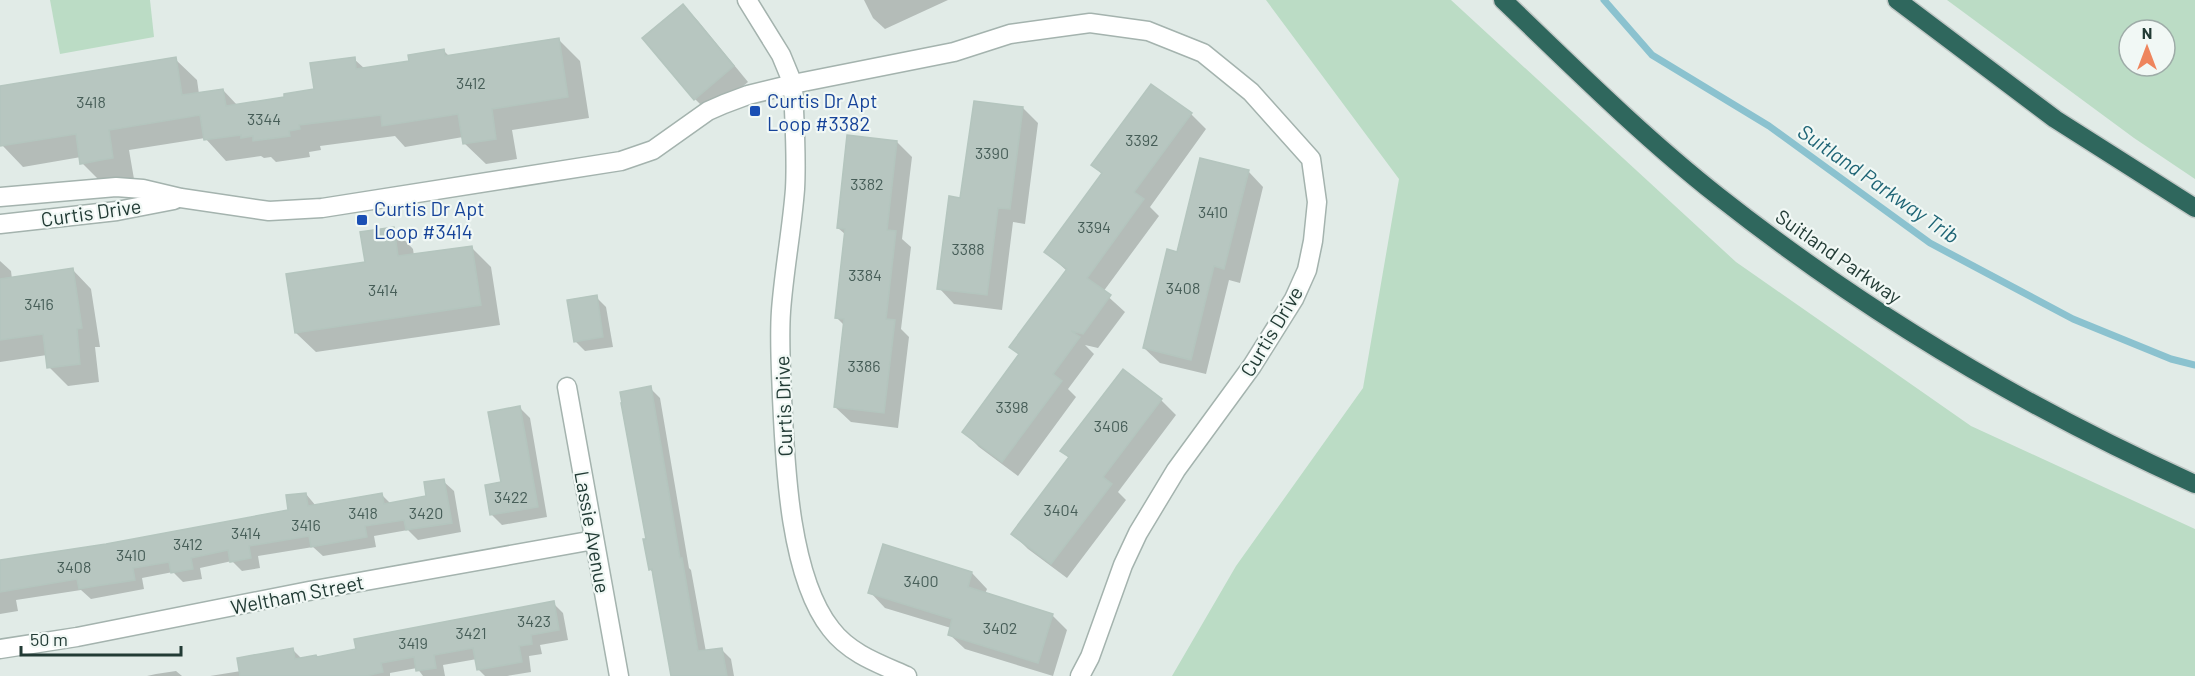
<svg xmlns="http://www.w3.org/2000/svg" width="2195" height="676" font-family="Barlow,sans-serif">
  <rect width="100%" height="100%" fill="#e1ebe7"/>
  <g fill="#bbdcc5" fill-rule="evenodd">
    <path d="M50,0H150L154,37L60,54Z"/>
    <path d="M1266,0H1451L1736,262L1971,426L2195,529V676H1172L1236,566L1363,388L1399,179Z"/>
    <path d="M1947,0H2195V179L2134,138ZM2129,30H2165V66H2129Z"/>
  </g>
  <g fill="#0003">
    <path d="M864,0H948L885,29L873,18Z"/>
    <path d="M683,6L698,21L748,82L710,114L695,99Z"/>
    <path d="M558,39L580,61L589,118L512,130L517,159L486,164L464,143L463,137L405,147L395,136L320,146L321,150L309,152L310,157L276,162L271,157L264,158L261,156L226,161L205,138L129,150L134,179L103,184L82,163L81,157L23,167L2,145L0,87L175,59L197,80L199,94L223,90L238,106L286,99L315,91L354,59L365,69L410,63L444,51L449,56Z"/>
    <path d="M1023,108L1038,123L1025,224L1013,222L1002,310L954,304L939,288L961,199Z"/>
    <path d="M1191,114L1206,129L1150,207L1159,216L1103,292L1125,312L1098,348L1085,345L1094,354L1068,389L1076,397L1018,476L979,447L964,432L1020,356L1011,347L1067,271L1046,252L1103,175L1093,165Z"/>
    <path d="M897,142L912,157L902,239L911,247L901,329L909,337L898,428L851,422L835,407L845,326L836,317L846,235L838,228Z"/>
    <path d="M1248,171L1263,187L1240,283L1229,280L1206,374L1160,363L1144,348L1178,254Z"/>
    <path d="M394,229L413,249L414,256L471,247L491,267L500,325L316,352L296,333L366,263Z"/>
    <path d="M0,261L11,271L12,279L72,269L91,289L100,347H95L99,382L68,386L49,367L47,355L0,362Z"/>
    <path d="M596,297L606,307L613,347L585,351L575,341Z"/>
    <path d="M1123,372L1161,400L1176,415L1118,492L1126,500L1067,578L1028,549L1013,534L1070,459L1062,451Z"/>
    <path d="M650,388L660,398L689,568L691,570L706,652L721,649L731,659L734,676H673L654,574L650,569L648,540Z"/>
    <path d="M520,408L530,418L547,517L502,525L492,515L503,483Z"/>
    <path d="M443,481L454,491L461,532L418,540L408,530L374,536L376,547L323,556L313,547L258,556L260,568L242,571L232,561L200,568L202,579L183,582L173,572L142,578L144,589L91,599L81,590L16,600L18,611L0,614V562L35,557L290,511L306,494L316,506L382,495L391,504L428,498Z"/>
    <path d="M972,573L987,589L985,594L1052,615L1067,630L1053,676L965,649L949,634L951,628L885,608L870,592Z"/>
    <path d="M553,603L563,613L568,640L540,645L542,654L529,656L531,672L507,676H485L478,669L477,659L443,665L445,676H423L417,668L390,673V676H210L241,671L292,649L302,659L318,658Z"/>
    <path d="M176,671L182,676H147L156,674Z"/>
  </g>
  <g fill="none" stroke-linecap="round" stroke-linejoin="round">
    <path stroke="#8bc2cf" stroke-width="7" d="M1604,0L1652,55L1769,126L1930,243L2073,319L2171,359L2195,365"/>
  </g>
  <g fill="#b7c6c0" stroke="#b4c5be" stroke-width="1.5">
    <path d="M683,4L734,66L694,100L642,38Z"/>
    <path d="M559,38L568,97L492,109L496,139L463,144L458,114L382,126L381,115L299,125L300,129L289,131L290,136L253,141V136L241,138V135L204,140L200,115L109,130L113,158L101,160L80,164L76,134L0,146V86L176,57L182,95L223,89L226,106L284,97V94L314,89L310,63L355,57L356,69L409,61L408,55L444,49L445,56Z"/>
    <path d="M1151,84L1192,113L1134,192L1144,199L1087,278L1111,295L1083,334L1071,331L1080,337L1053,374L1062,381L1002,462L962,432L1019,354L1009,347L1067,269L1044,252L1102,173L1091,165Z"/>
    <path d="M974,101L1023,107L1010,209L998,208L987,295L937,289L949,196L960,198Z"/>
    <path d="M847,135L897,141L887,230L896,231L886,319L895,320L884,413L834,407L844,319L835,318L845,229L837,228Z"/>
    <path d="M1200,158L1249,170L1224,269L1214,266L1191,360L1143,348L1167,249L1177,252Z"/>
    <path d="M394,227L398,256L472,246L481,305L295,333L286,274L365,262L360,232Z"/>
    <path d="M73,268L82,328L77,329L80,364L47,368L43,334L0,340V279Z"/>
    <path d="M597,295L603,337L574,342L567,300Z"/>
    <path d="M1123,369L1162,399L1103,477L1112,484L1051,564L1011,534L1069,457L1060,451Z"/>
    <path d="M651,386L680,558H682L698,651L722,648L727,676H671L653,576L652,569L649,570L643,539H646L621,403H622L620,392Z"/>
    <path d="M520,406L538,507L490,515L485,485L501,482L488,412Z"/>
    <path d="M444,479L452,523L406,530L404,520L365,526L367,537L311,547L309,536L249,546L251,558L230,562L228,550L191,558L193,569L171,573L169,562L133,568L135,580L96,586L79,589L77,579L0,592V560L106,544L288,510L286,495L306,493L308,506L382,493L384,504L426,496L424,482Z"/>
    <path d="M883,544L972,572L968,587L1053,614L1038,663L948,635L952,619L868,593Z"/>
    <path d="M554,601L559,630L531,635L532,644L519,646L522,662L477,670L473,648L434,655L436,668L416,671L414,657L381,663L383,672L366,676H240L237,658L293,648L295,659L316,655L317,657L356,649L354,639Z"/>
  </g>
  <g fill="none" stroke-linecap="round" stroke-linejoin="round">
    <g stroke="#a4b3ae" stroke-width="21">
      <g id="minor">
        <path d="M0,197L116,187L143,189L181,198L269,211L322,208L621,161L653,150L708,111L724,104L748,95L793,84L781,55L747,0"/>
        <path d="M0,224L117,211L174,200"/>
        <path d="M567,387L619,676"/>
        <path d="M0,649L77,637L309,591L594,540"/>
        <path d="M907,676C880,664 850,654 831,629C789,576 785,463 782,397C781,368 779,339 781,311C784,270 792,229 795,189C797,154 794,119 793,84L954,52L1010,34L1090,23L1148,31L1203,53L1251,92L1311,159L1317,202L1313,241L1307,270L1294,299L1252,366L1176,470L1138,533L1123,565L1090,657L1080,676"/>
      </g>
    </g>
    <g stroke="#c1c8c6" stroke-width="21">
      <g id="highway">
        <path d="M1503,0C1573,67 1642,136 1718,196C1865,312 2024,407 2195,484"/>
        <path d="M1897,0L2055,119L2195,208"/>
      </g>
    </g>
    <use href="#minor" stroke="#fff" stroke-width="18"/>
    <use href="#highway" stroke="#2f675d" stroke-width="18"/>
  </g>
  <g fill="#1a4fb4" stroke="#f1f8f5" stroke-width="2">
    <rect x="749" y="105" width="12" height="12" rx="3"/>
    <rect x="356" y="214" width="12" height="12" rx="3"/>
  </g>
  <g text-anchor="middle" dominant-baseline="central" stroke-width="4.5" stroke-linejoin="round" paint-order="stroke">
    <g font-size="16" fill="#475e58">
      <text x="471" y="82">3412</text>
      <text x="91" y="101">3418</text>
      <text x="264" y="118">3344</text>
      <text x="1142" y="139">3392</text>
      <text x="992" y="152">3390</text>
      <text x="867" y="183">3382</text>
      <text x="1213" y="211">3410</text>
      <text x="1094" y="226">3394</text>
      <text x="968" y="248">3388</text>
      <text x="865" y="274">3384</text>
      <text x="1183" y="287">3408</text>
      <text x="383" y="289">3414</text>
      <text x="39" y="303">3416</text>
      <text x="864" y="365">3386</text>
      <text x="1012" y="406">3398</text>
      <text x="1111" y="425">3406</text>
      <text x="511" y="496">3422</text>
      <text x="1061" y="509">3404</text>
      <text x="363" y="512">3418</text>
      <text x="426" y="512">3420</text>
      <text x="306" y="524">3416</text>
      <text x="246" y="532">3414</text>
      <text x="188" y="543">3412</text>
      <text x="131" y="554">3410</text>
      <text x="74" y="566">3408</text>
      <text x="921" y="580">3400</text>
      <text x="534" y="620">3423</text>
      <text x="1000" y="627">3402</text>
      <text x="471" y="632">3421</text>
      <text x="413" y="642">3419</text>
    </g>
    <g font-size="20" fill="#164399" stroke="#f1f8f5" text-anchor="start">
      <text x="767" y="100">Curtis Dr Apt<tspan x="767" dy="23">Loop #3382</tspan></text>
      <text x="374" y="208">Curtis Dr Apt<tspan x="374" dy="23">Loop #3414</tspan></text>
    </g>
    <g font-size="20" fill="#223b35" stroke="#f1f8f5">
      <text transform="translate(91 212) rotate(-8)">Curtis Drive</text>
      <text transform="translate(1839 256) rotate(35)">Suitland Parkway</text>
      <text transform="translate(1271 331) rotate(-59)">Curtis Drive</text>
      <text transform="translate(783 406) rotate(-92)">Curtis Drive</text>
      <text transform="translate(593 532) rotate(80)">Lassie Avenue</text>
      <text transform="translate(297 594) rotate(-11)">Weltham Street</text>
    </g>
    <g font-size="21" font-style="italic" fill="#1e6475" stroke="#f1f8f5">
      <text transform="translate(1879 183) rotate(35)">Suitland Parkway Trib</text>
    </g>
  </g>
  <g transform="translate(2147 48)"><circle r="28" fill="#f1f8f5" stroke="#9eaca8" stroke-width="1.5"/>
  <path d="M0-4.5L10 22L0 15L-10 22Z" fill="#ee855d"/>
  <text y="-9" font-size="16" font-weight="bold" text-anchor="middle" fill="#223b35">N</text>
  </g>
  <path d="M21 646v9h160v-9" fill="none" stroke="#223b35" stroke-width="3"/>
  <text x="30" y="646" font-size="18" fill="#223b35" stroke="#f1f8f5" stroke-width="4.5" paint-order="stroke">50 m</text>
</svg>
